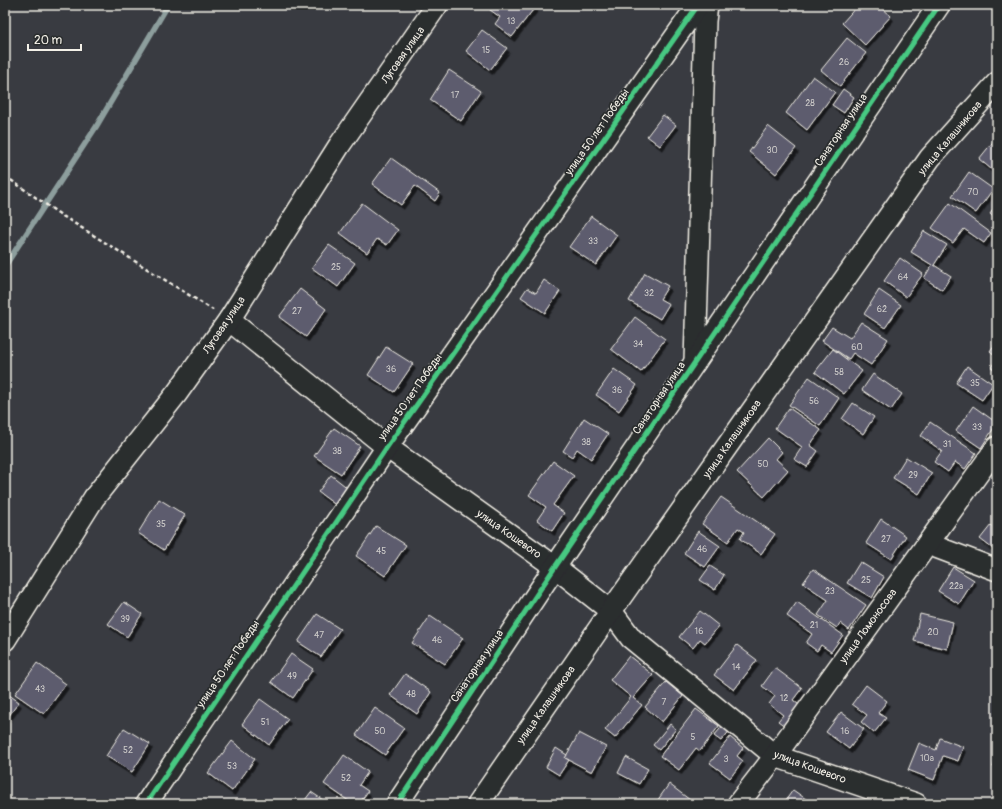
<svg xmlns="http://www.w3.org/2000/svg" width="1002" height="809" font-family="Pangolin,sans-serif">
  <defs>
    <filter id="shadow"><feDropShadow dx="2.5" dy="4.5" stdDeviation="0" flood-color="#0009"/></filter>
  </defs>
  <rect width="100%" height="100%" fill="#393b41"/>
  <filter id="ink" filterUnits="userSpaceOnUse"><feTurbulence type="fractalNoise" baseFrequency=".025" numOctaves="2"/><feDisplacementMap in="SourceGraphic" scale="8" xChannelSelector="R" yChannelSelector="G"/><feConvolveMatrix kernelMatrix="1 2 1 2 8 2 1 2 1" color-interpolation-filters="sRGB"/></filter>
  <g filter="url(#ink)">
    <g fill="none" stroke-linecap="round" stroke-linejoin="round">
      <path stroke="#8d9e9d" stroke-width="5.5" d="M5,266L96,127L168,5"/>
    </g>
    <g fill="#5d5c6e" stroke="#f4f1e8" filter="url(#shadow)">
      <path d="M494,5H535L536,6L512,37L495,24L500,17L490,10Z"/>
      <path d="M858,5H879L891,16L865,45L842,23Z"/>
      <path d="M482,30L507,48L490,70L466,51Z"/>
      <path d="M847,38L866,53L840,86L821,70Z"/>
      <path d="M449,70L481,91L461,121L430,100Z"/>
      <path d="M813,76L835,92L807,130L786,113Z"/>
      <path d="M843,89L854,97L844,113L832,105Z"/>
      <path d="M663,115L676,125L660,146L647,136Z"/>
      <path d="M768,126L796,148L776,174L749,152Z"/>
      <path d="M996,138L997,140V174L979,159Z"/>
      <path d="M391,158L440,193L435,201L415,186L401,205L372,184Z"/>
      <path d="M969,172L993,189L976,213L952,196Z"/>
      <path d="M362,203L398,230L387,245L377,239L367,253L340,233Z"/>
      <path d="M950,203L991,233L984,243L964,229L953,243L932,228Z"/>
      <path d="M997,204V220L990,214Z"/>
      <path d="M591,216L617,235L596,265L569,247Z"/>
      <path d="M924,231L947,245L934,265L951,276L942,290L924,278L932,265L911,252Z"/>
      <path d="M329,245L355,263L338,287L312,268Z"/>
      <path d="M900,258L923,274L906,297L884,281Z"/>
      <path d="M645,273L668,286L660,299L669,304L660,319L629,301Z"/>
      <path d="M544,280L560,291L545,313L521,297L527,288L536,293Z"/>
      <path d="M300,289L326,309L306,337L279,317Z"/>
      <path d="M879,290L901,305L885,328L864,314Z"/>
      <path d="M635,317L665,339L641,372L611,349Z"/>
      <path d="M861,322L888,339L871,365L853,353L849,359L822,341L832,327L850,338Z"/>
      <path d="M997,341V357L990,351Z"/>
      <path d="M386,347L413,364L394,392L368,375Z"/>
      <path d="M833,349L862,371L844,394L815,372Z"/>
      <path d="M997,359V372L991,367Z"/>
      <path d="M967,366L993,384L982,400L956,383Z"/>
      <path d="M614,369L637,385L619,411L596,395Z"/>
      <path d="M873,374L902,394L891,410L862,390Z"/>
      <path d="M809,377L839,398L820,426L789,405Z"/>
      <path d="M853,403L874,417L863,434L842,419Z"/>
      <path d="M973,406L997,423L981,448L956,431Z"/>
      <path d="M789,408L821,430L810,445L818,451L807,467L794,459L802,447L775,428Z"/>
      <path d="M584,418L608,434L591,459L577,449L572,457L563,451Z"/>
      <path d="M930,422L976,453L965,469L955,462L948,472L934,462L942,451L921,436Z"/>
      <path d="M334,428L360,446L341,474L314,456Z"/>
      <path d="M768,438L782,452L776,459L788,470L764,497L737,472Z"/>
      <path d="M906,457L932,473L919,494L893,478Z"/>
      <path d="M553,461L574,476L553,505L564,513L552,531L537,520L546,507L529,495Z"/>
      <path d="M331,475L349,489L337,506L318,492Z"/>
      <path d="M721,497L775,534L761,554L740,539L744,532L738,528L728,542L702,524Z"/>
      <path d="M159,499L185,515L164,550L138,533Z"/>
      <path d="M881,519L906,536L891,559L866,543Z"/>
      <path d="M991,525L997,530V552L980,539Z"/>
      <path d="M376,526L406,545L385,576L356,556Z"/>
      <path d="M698,531L720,546L705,567L684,553Z"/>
      <path d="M860,562L884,577L872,598L847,583Z"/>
      <path d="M710,566L724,575L715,590L700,580Z"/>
      <path d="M953,567L974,580L959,604L938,591Z"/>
      <path d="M813,569L866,605L849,630L840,623L837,628L818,615L828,600L803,583Z"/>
      <path d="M124,602L142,614L127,637L108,624Z"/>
      <path d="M797,602L843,635L831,652L821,645L817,651L806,643L812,634L787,616Z"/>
      <path d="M700,611L719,626L705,643L700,639L693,648L679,637Z"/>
      <path d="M317,614L340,629L321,657L298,642Z"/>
      <path d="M920,614L953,622L947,649L914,641Z"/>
      <path d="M430,616L463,638L445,664L412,643Z"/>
      <path d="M737,645L757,660L734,690L714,675Z"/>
      <path d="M291,654L313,669L293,698L271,682Z"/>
      <path d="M629,656L653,675L633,698L642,705L615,738L605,730L631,697L610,680Z"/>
      <path d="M37,663L66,684L44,714L15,694Z"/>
      <path d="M775,668L802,688L793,700L804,709L789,729L778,721L783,715L769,704L775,696L762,686Z"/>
      <path d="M405,674L431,692L417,714L390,695Z"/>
      <path d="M666,682L683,696L662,722L645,707Z"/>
      <path d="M866,685L887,701L878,713L886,718L874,733L861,722L867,715L852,704Z"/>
      <path d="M5,692L19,702L8,717L5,715Z"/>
      <path d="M260,699L288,719L269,745L242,724Z"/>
      <path d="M375,708L404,728L385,755L356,735Z"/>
      <path d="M696,709L719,726L700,751L696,748L679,770L660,756Z"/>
      <path d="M841,712L864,729L849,749L826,732Z"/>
      <path d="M725,723L732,728L721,741L714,736Z"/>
      <path d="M670,724L676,729L659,750L653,745Z"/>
      <path d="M124,728L150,744L132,772L106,756Z"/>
      <path d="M579,733L606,747L592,772L565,758Z"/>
      <path d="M730,737L743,748L737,756L743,761L730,778L710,763Z"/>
      <path d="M940,738L963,747L958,761L943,756L934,780L908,770L919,743L936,750Z"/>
      <path d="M232,741L255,759L232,791L208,773Z"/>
      <path d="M556,748L567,755L565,758L569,760L559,775L546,767Z"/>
      <path d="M344,755L368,772L359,785L368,791L359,804H353L324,784Z"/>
      <path d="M997,756V768L993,767Z"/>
      <path d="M626,757L648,769L639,784L618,773Z"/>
      <path d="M669,784L690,800L687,804H655Z"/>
      <path d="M793,790L813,804H783Z"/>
      <path d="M311,792L329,804H302Z"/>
    </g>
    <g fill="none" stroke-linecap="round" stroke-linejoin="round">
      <g stroke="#f4f1e8" stroke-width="24">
        <g id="street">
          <path d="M229,320L387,447L555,567L611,611L631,638L775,756L916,804"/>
          <path d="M695,362L705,21L707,5"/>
          <path d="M928,544L997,570"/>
          <path d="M5,640L94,498L177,393L229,320L339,146L437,5"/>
          <path d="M146,804L387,447L698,5"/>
          <path d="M397,804L555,567L939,5"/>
          <path d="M478,804L611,611L930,158L997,83"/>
          <path d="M738,804L775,756L997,447"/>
        </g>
      </g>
      <path stroke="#f4f1e8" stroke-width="2.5" stroke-dasharray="4 3" stroke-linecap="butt" d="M5,176L61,215L213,310"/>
      <use href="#street" stroke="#2a2d2e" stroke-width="21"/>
      <g stroke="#2a2d2e" stroke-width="8">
        <g id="cycleway">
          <path d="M146,804L387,447L698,5"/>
          <path d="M397,804L555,567L939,5"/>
        </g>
      </g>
      <use href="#cycleway" stroke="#46c982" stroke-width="5"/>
    </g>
  </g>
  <g text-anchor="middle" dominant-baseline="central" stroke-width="3.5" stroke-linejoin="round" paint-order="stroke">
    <g font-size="9" fill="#ceccca">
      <text x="511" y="21">13</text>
      <text x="486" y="50">15</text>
      <text x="844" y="62">26</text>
      <text x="455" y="95">17</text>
      <text x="810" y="103">28</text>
      <text x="772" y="150">30</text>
      <text x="973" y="192">70</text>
      <text x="593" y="241">33</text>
      <text x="336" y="267">25</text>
      <text x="903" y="277">64</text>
      <text x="649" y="293">32</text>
      <text x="882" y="309">62</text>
      <text x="297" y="311">27</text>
      <text x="638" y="344">34</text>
      <text x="857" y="347">60</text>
      <text x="391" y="369">36</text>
      <text x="839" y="372">58</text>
      <text x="975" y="383">35</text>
      <text x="617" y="390">36</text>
      <text x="814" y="401">56</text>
      <text x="977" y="427">33</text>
      <text x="586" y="442">38</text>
      <text x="947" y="444">31</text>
      <text x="337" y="451">38</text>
      <text x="763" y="464">50</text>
      <text x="913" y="475">29</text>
      <text x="161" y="524">35</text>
      <text x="886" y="539">27</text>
      <text x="702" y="549">46</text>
      <text x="381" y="551">45</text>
      <text x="866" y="580">25</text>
      <text x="956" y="586">22а</text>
      <text x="830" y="591">23</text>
      <text x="125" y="619">39</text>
      <text x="814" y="625">21</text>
      <text x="699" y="631">16</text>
      <text x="933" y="632">20</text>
      <text x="319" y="635">47</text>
      <text x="437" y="640">46</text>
      <text x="736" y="667">14</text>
      <text x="292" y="676">49</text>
      <text x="40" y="689">43</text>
      <text x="411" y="694">48</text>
      <text x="784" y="698">12</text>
      <text x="664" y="702">7</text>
      <text x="265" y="722">51</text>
      <text x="380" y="731">50</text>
      <text x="845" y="731">16</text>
      <text x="693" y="737">5</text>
      <text x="128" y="750">52</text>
      <text x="927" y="758">10а</text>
      <text x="726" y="759">3</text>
      <text x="232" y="766">53</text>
      <text x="346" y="778">52</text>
    </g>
    <g font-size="11" fill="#f4f1e8" stroke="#2a2d2e">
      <text transform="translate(403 55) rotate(-55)">Луговая улица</text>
      <text transform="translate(841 130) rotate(-56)">Санаторная улица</text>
      <text transform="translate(597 132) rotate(-55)">улица 50 лет Победы</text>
      <text transform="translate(950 138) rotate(-50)">улица Калашникова</text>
      <text transform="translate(224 325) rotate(-56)">Луговая улица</text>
      <text transform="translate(410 397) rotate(-55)">улица 50 лет Победы</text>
      <text transform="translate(659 398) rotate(-56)">Санаторная улица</text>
      <text transform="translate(732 439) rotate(-55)">улица Калашникова</text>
      <text transform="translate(509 534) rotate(35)">улица Кошевого</text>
      <text transform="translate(868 626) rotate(-54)">улица Ломоносова</text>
      <text transform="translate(228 664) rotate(-56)">улица 50 лет Победы</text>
      <text transform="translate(477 666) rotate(-56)">Санаторная улица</text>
      <text transform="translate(546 705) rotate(-55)">улица Калашникова</text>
      <text transform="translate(810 767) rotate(20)">улица Кошевого</text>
    </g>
  </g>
  <rect width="1002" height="809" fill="none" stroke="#2a2d2e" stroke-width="20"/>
  <rect x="10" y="10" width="982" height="789" fill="none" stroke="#f4f1e8" stroke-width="1.5" filter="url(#ink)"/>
  <path d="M28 44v6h53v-6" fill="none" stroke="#f4f1e8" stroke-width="2"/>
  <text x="34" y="44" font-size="12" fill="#f4f1e8" stroke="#2a2d2e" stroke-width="3" paint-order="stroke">20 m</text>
</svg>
